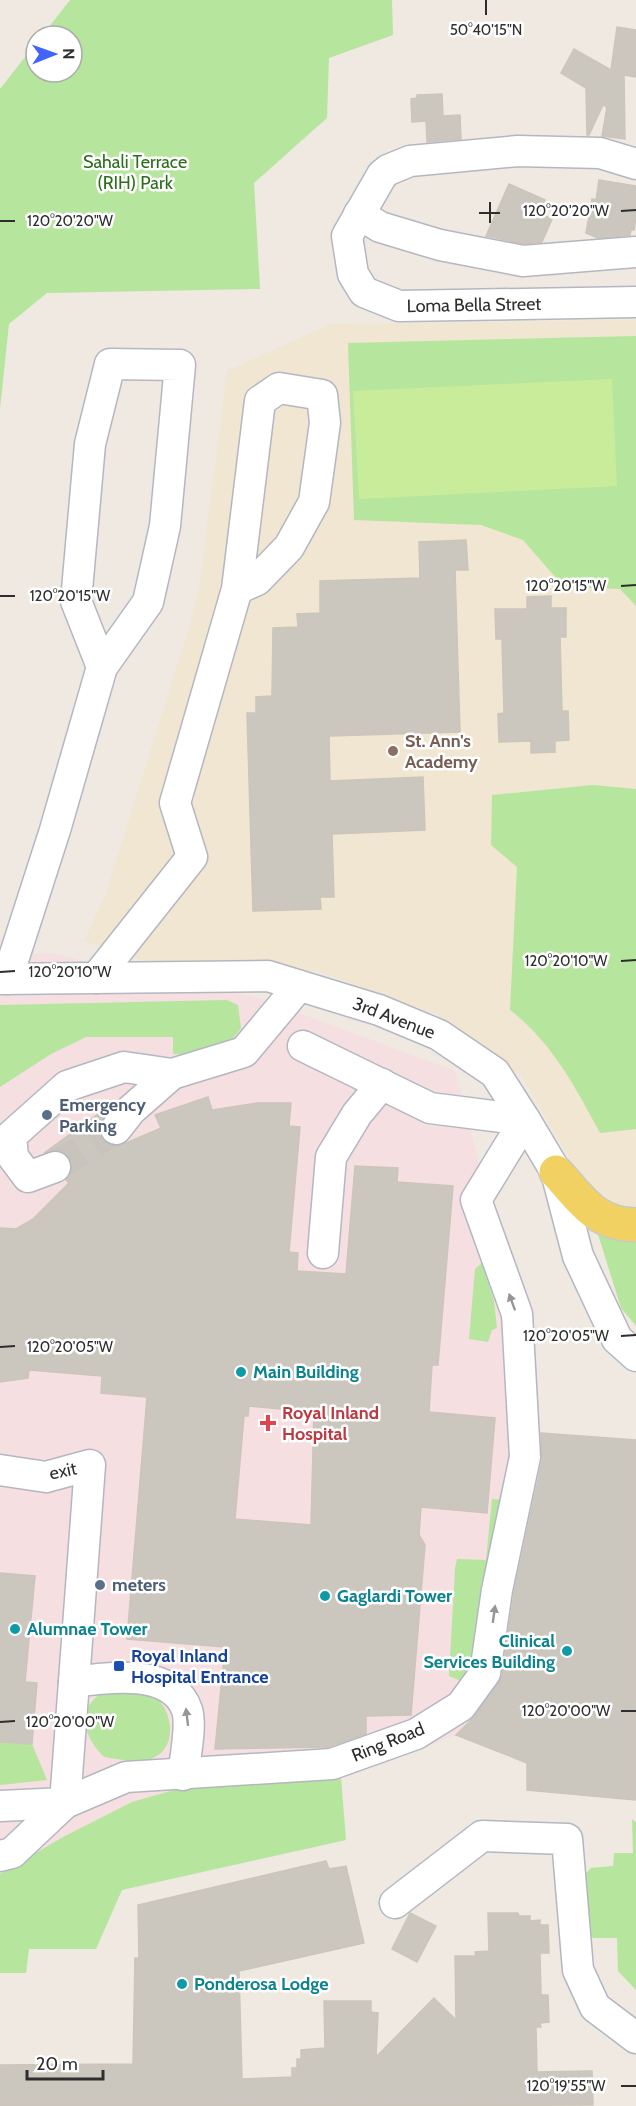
<svg xmlns="http://www.w3.org/2000/svg" width="636" height="2106" font-family="Cabin,sans-serif">
  <rect width="100%" height="100%" fill="#efe9e1"/>
  <path fill="#f0e6d1" d="M636,320V1212L605,1206L582,1180L521,1076L436,1014L317,971L216,962L145,961L84,941L105,896L192,618L200,582L227,371L331,324Z"/>
  <path fill="#f5dfe0" d="M49,953L259,998L455,1071L500,1241L537,1433L529,1521L506,1613L492,1689L456,1735L341,1777L195,1784L133,1802L63,1837L0,1874V956Z"/>
  <g fill="#b6e59e">
    <path d="M70,0H392L393,35L329,58L327,118L254,183L260,289L47,293L9,324L0,409V89L36,43V72H72V36H42Z"/>
    <path d="M636,336V606L620,589L564,587L523,540L481,525L354,520L348,343Z"/>
    <path d="M593,785L636,789V1129L600,1133C576,1088 551,1041 510,1010L517,867L491,845L492,795Z"/>
    <path d="M227,1000L238,1005L241,1028C220,1058 207,1055 173,1054V1037H86L51,1054L0,1087V1005Z"/>
    <path d="M597,1231L636,1237V1326L621,1308Z"/>
    <path d="M482,1263L494,1301L497,1328L492,1330L488,1342L469,1339L475,1269Z"/>
    <path d="M492,1499L506,1500L473,1670L461,1681L449,1676L455,1568L457,1559L486,1560Z"/>
    <path d="M109,1689C121,1690 136,1688 147,1692C173,1703 181,1748 151,1759C138,1764 118,1759 104,1757C81,1734 75,1705 109,1689Z"/>
    <path d="M0,1742L32,1744L47,1780L0,1785Z"/>
    <path d="M341,1777L346,1840L122,1890L96,1949H29L26,1973H0V1874L63,1837L132,1802L195,1784Z"/>
    <path d="M632,1819L636,1822V1990L618,1971L617,1938H593L583,1931L585,1874L591,1868L613,1866L614,1853H633Z"/>
  </g>
  <path fill="#c9ec9a" d="M612,379L617,486L359,499L353,391Z"/>
  <g fill="#cbc7bf" stroke="#cbc5ba" stroke-width="1.5" fill-rule="evenodd">
    <path d="M617,27L636,30V77L624,75L625,139L602,136L607,107L603,105L589,135H587L586,88L561,73L574,49L611,70Z"/>
    <path d="M442,94L443,116L460,115L461,139L427,142L426,121L412,122L411,99L417,98V95Z"/>
    <path d="M599,180L636,186V218L634,230H631L630,235L598,238L586,233L592,199L596,200Z"/>
    <path d="M509,184L545,200L539,213L552,219L542,242L524,244L486,236Z"/>
    <path d="M466,540L468,570H455L460,732L329,736L330,781L423,777L425,830L332,834L334,897H320L321,909L253,911L247,713H256V697L272,696L273,628L298,627L297,614L320,613V581L420,578L419,542Z"/>
    <path d="M551,596V608H566V637H560L562,711H568L569,740L555,741V752L531,753V741L499,742L498,714L504,713L502,639H496L495,609H527V597Z"/>
    <path d="M208,1097L212,1110L257,1103H291L289,1126L300,1127L289,1252L298,1253L297,1271L346,1274L355,1166L398,1168L397,1182L453,1186L438,1365H432L429,1412L495,1418L487,1513L421,1507L419,1535L425,1545L411,1715L366,1716V1734L328,1747L215,1749L225,1647L127,1639L147,1397L101,1393L102,1376L29,1370L28,1378L0,1382V1228L16,1229L33,1219L69,1183L66,1180L72,1170L71,1160L66,1153L57,1150L44,1153L105,1109L107,1113L99,1126L100,1135L105,1142L114,1146L124,1144L161,1128L155,1115ZM249,1406L314,1412L311,1525L235,1519L244,1416H248Z"/>
    <path d="M541,1433L636,1440V1800L527,1790V1763L456,1735L475,1716L502,1676L514,1593L542,1461Z"/>
    <path d="M0,1573L35,1576L25,1682L37,1683L32,1744L0,1742Z"/>
    <path d="M326,1861L329,1869L346,1866L364,1943L239,1971L242,2079L292,2077V2068H297V2059H301V2050L325,2048L324,2001H371V2012L378,2013L376,2057L434,1998L456,2020L455,1956H476L475,1952L489,1951L488,1913H518L519,1916H530V1921L540,1920V1925H548L549,1953H540L541,1995H548L549,2022L540,2023L541,2027H536L537,2072L592,2071L593,2105L0,2106V2065L133,2064L135,1958H139L138,1905Z"/>
    <path d="M410,1913L436,1926L417,1962L392,1949Z"/>
  </g>
  <g fill="none" stroke-linecap="round" stroke-linejoin="round">
    <path stroke="#c8c4bd" stroke-width="30" stroke-dasharray="30 15" stroke-linecap="butt" d="M55,1167L116,1129"/>
    <g stroke="#b4b7c1" stroke-width="33">
      <g id="minor">
        <path d="M636,164L600,153L518,151L410,161L388,170L382,175L347,236L353,274L364,292L399,306L636,302"/>
        <path d="M359,214L380,227L440,245L523,261L636,252"/>
        <path d="M96,978L192,857L175,803L237,589L260,401L279,388L322,395L325,423L314,502L289,547L257,580L237,589"/>
        <path d="M0,979L268,976L379,1010L439,1035L495,1073L525,1120L556,1172L578,1256L617,1339L636,1356"/>
        <path d="M7,979L55,830L102,667L148,602L165,526L180,365L110,364L90,444L76,601L102,667"/>
        <path d="M303,1046L430,1108L525,1120"/>
        <path d="M116,1129L131,1110L172,1074"/>
        <path d="M55,1167L28,1177L13,1157L11,1136L67,1086L124,1067L172,1074L244,1052L299,986"/>
        <path d="M323,1253L331,1157L357,1114L382,1084"/>
        <path d="M0,1470L46,1477L90,1465L65,1803L12,1853L0,1856"/>
        <path d="M74,1682C108,1677 173,1668 187,1710C192,1725 185,1758 183,1775"/>
        <path d="M0,1806L65,1803L126,1777L332,1764L416,1734L461,1706L485,1673L497,1590L525,1457L517,1314L476,1200L525,1120"/>
        <path d="M395,1903L482,1836L567,1839L578,1970L595,2007L636,2038"/>
      </g>
    </g>
    <g stroke="#c9c9c9" stroke-width="36">
      <path id="major" d="M556,1172C582,1200 594,1224 636,1225"/>
    </g>
    <use href="#minor" stroke="#fff" stroke-width="30"/>
    <use href="#major" stroke="#f2d163" stroke-width="33"/>
  </g>
  <defs><path id="oneway-solid" d="M-6-.8H1V-3.2L6.5 0L1 3.2V.8H-6Z" transform="scale(1.5)"/></defs>
  <g fill="#969696">
    <use href="#oneway-solid" transform="translate(512 1302) rotate(-110)"/>
    <use href="#oneway-solid" transform="translate(494 1614) rotate(-82)"/>
    <use href="#oneway-solid" transform="translate(187 1717) rotate(-97)"/>
  </g>
  <path fill="none" stroke="#2e2e2e" stroke-width="2" d="M486,0V15M490,202V223M621,211L636,210M479,213H500M0,221H15M621,586L636,585M0,596H15M621,961L636,960M0,972L15,971M621,1336L636,1335M0,1347L15,1346M621,1711H636M0,1722L15,1721M621,2086H636"/>
  <circle fill="#8d6e63" stroke="#fff" stroke-width="2" cx="393" cy="751" r="6"/>
  <g fill="#5c6f8a" stroke="#fff" stroke-width="2">
    <circle cx="47" cy="1115" r="6"/>
    <circle cx="100" cy="1585" r="6"/>
  </g>
  <g fill="#0f9aa8" stroke="#fff" stroke-width="2">
    <circle cx="241" cy="1372" r="6"/>
    <circle cx="325" cy="1596" r="6"/>
    <circle cx="15" cy="1629" r="6"/>
    <circle cx="567" cy="1651" r="6"/>
    <circle cx="182" cy="1984" r="6"/>
  </g>
  <path fill="#e0444e" stroke="#fff" stroke-width="2" d="M265 1414h6v6h6v6h-6v6h-6v-6h-6v-6h6z"/>
  <rect fill="#1a4fb4" stroke="#fff" stroke-width="2" x="113" y="1660" width="12" height="12" rx="3"/>
  <g text-anchor="middle" dominant-baseline="central" stroke-width="5" stroke-linejoin="round" paint-order="stroke">
    <g font-size="18" fill="#2c6e1b" stroke="#fff">
      <text x="135" y="162">Sahali Terrace<tspan x="135" dy="21">(RIH) Park</tspan></text>
    </g>
    <g font-size="18" fill="#2e2e2e" stroke="#fff">
      <text transform="translate(474 305) rotate(-1)">Loma Bella Street</text>
      <text transform="translate(394 1018) rotate(21)">3rd Avenue</text>
      <text transform="translate(63 1471) rotate(-12)">exit</text>
      <text transform="translate(388 1742) rotate(-22)">Ring Road</text>
    </g>
    <g font-size="18" font-weight="bold" fill="#785e54" stroke="#fff" text-anchor="start">
      <text x="405" y="741">St. Ann's<tspan x="405" dy="21">Academy</tspan></text>
    </g>
    <g font-size="18" font-weight="bold" fill="#4e5e75" stroke="#fff" text-anchor="start">
      <text x="59" y="1105">Emergency<tspan x="59" dy="21">Parking</tspan></text>
      <text x="112" y="1585">meters</text>
    </g>
    <g font-size="18" font-weight="bold" fill="#0d838f" stroke="#fff" text-anchor="start">
      <text x="253" y="1372">Main Building</text>
      <text x="337" y="1596">Gaglardi Tower</text>
      <text x="27" y="1629">Alumnae Tower</text>
      <text x="555" y="1641" text-anchor="end">Clinical<tspan x="555" dy="21">Services Building</tspan></text>
      <text x="194" y="1984">Ponderosa Lodge</text>
    </g>
    <g font-size="18" font-weight="bold" fill="#be3a42" stroke="#fff" text-anchor="start">
      <text x="282" y="1413">Royal Inland<tspan x="282" dy="21">Hospital</tspan></text>
    </g>
    <g font-size="18" font-weight="bold" fill="#164399" stroke="#fff" text-anchor="start">
      <text x="131" y="1656">Royal Inland<tspan x="131" dy="21">Hospital Entrance</tspan></text>
    </g>
  </g>
  <g font-size="15" text-anchor="middle" fill="#2e2e2e" stroke="#fff" stroke-width="5" stroke-linejoin="round" paint-order="stroke">
    <text x="486" y="35">50°40'15"N</text>
    <text x="566" y="216">120°20'20"W</text>
    <text x="70" y="226">120°20'20"W</text>
    <text x="566" y="591">120°20'15"W</text>
    <text x="70" y="601">120°20'15"W</text>
    <text x="566" y="966">120°20'10"W</text>
    <text x="70" y="977">120°20'10"W</text>
    <text x="566" y="1341">120°20'05"W</text>
    <text x="70" y="1352">120°20'05"W</text>
    <text x="566" y="1716">120°20'00"W</text>
    <text x="70" y="1727">120°20'00"W</text>
    <text x="566" y="2091">120°19'55"W</text>
  </g>
  <g transform="translate(54 54) rotate(89)"><circle r="28" fill="#ffffff" stroke="#ababab" stroke-width="1.5"/>
  <path d="M0-4.5L10 22L0 15L-10 22Z" fill="#4264fb"/>
  <text y="-9" font-size="16" font-weight="bold" text-anchor="middle" fill="#2e2e2e">N</text>
  </g>
  <path d="M27 2070v9h76v-9" fill="none" stroke="#2e2e2e" stroke-width="3"/>
  <text x="36" y="2070" font-size="18" fill="#2e2e2e" stroke="#ffffff" stroke-width="4.5" paint-order="stroke">20 m</text>
</svg>
